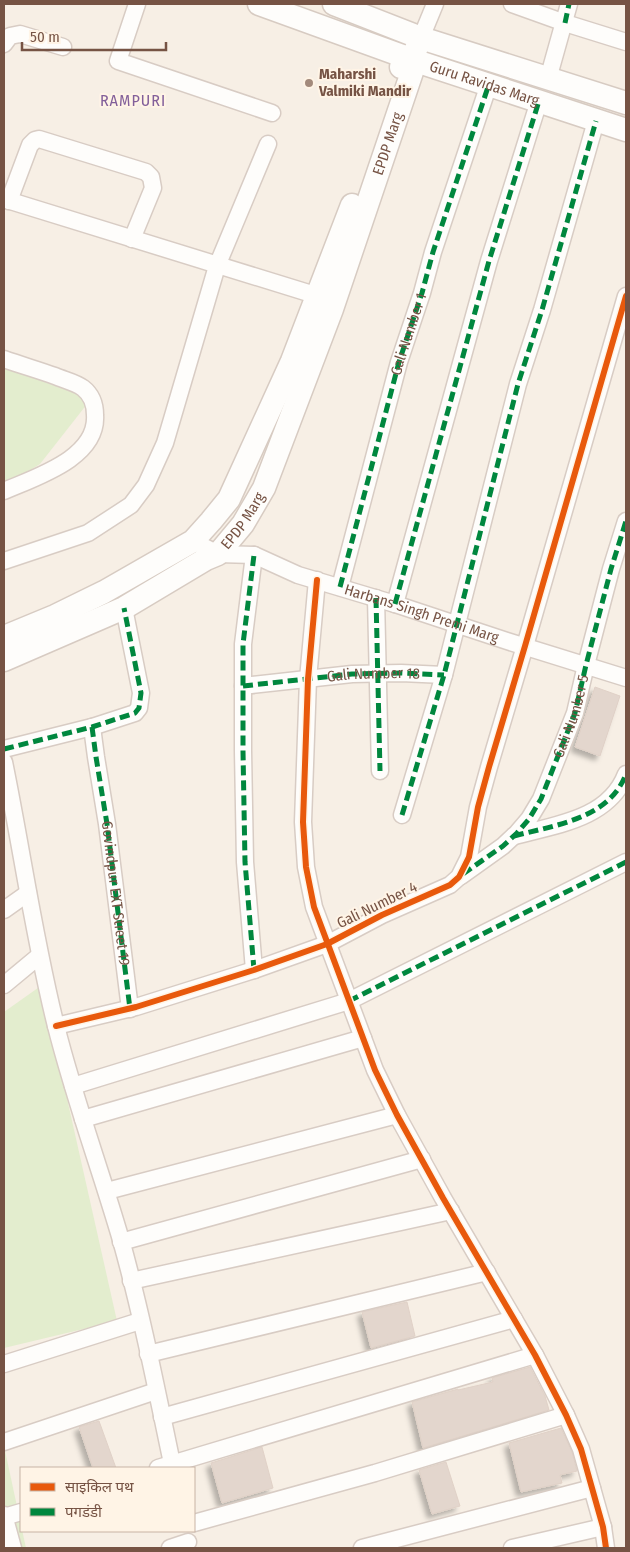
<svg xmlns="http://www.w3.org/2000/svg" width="630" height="1552" font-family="'Fira Sans Condensed','Noto Sans Devanagari',sans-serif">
  <defs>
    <filter id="shadow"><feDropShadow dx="-4.5" dy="4.5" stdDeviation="2.5" flood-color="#0004"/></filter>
  </defs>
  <rect width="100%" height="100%" fill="#f7efe5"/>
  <g fill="#e3edce">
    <path d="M4,367L91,399L40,464L4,486Z"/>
    <path d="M52,978L68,1103L117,1321L4,1348V1012Z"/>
    <path d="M4,1446L26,1548H4Z"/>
  </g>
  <g fill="#e3d6cd" stroke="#e0d1c7" filter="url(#shadow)">
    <path d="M595,687L620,696L600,756L575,747Z"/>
    <path d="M407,1302L415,1336L371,1348L362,1312Z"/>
    <path d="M530,1367L545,1396L549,1410L423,1448L412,1402L458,1389V1390L493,1382L492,1378Z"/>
    <path d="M99,1421L116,1468H93L79,1427Z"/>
    <path d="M561,1428L572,1452L577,1471L560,1475L562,1483L521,1492L509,1443Z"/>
    <path d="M262,1447L273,1488L222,1503L211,1463Z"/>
    <path d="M446,1462L460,1506L432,1514L419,1470Z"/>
  </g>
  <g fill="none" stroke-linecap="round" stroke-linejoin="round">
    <g stroke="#d8ccc4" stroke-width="19">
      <g id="street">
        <path d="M137,4L118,61L272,113"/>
        <path d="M512,4L565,23L626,42"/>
        <path d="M421,38L435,4"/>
        <path d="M4,44L10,36L20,34L63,47"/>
        <path d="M548,79L569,4"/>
        <path d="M4,199L328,299"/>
        <path d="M9,201L30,145L35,140L39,139L146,172L151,177L153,188L132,239"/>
        <path d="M4,359C21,365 38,370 55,376C64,380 75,382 83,388C92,395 95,404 95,415C98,458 36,477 4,491"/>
        <path id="s1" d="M193,541L218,554L254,555L298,575L395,604L507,641L626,678"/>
        <path d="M4,561L88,533L131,505L146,485L165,443L217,266L268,144"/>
        <path d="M317,580L308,679L303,822L306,867L314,907L375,1070L397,1115L443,1198L535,1355L566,1415L581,1449L603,1527L606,1548"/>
        <path d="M340,587L399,362L422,293L433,252L489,84"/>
        <path d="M376,598L380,771"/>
        <path d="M395,604L489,261L539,101"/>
        <path d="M243,686L352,674L401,673L444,675"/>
        <path d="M92,727L96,757L107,824L130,1009"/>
        <path d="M4,749L92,727L135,713L139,708L141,693L124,608"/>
        <path d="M4,762C22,850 34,939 56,1026C74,1098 100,1168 121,1240C142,1315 157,1392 173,1468"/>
        <path d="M402,815L444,675L518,384L542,310L596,121"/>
        <path d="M514,836C555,825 609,819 626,774"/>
        <path d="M461,876L503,846L517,833L529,819L541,799L575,713L586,665L611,569L626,521"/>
        <path d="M4,910L28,893"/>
        <path d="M254,970L245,862L243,751V644L254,555"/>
        <path d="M4,985L39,956"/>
        <path d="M56,1026L136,1007L254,970L327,944L382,915L450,885L459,877L469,857L478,807L489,767L525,646L626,296"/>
        <path d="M73,1086L349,1001L626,862"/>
        <path d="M83,1119L363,1038"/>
        <path d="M107,1191L397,1115"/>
        <path d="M121,1242L422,1159"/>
        <path d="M131,1281L451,1211"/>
        <path d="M148,1354L487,1272"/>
        <path d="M4,1364L140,1321"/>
        <path d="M162,1417L514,1319"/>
        <path d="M4,1442L156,1391"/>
        <path d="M158,1468L535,1355"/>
        <path d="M4,1515L13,1548"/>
        <path d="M4,1517L21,1512"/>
        <path d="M194,1523L375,1473L566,1415"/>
        <path d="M170,1548L188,1542"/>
        <path d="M362,1548L592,1488"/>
        <path d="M512,1548L603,1527"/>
      </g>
    </g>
    <g stroke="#d7cbc2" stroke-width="25">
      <g id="secondary">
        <path id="s2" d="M259,4L422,63L626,130"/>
        <path d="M334,4L421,38L626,103"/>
        <path d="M401,67L412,58L421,38"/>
        <path d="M4,637L55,616L104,592L193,541L211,521L229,499L292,361L352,205"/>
        <path id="s3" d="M4,660L124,608L206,559L218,554L243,524L264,488L332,309L412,72V58"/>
      </g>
    </g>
    <use href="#street" stroke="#fefdfb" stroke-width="16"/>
    <use href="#secondary" stroke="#fefdfb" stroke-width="22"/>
    <g stroke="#00873e" stroke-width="5" stroke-dasharray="10 5" stroke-linecap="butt">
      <path d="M565,23L569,4"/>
      <path id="s4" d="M340,587L399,362L422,293L433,252L489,84"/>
      <path d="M376,598L380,771"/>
      <path d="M395,604L489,261L539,101"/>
      <path id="s5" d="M243,686L352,674L401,673L444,675"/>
      <path id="s6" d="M92,727L96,757L107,824L130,1009"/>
      <path d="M4,749L92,727L135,713L139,708L141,693L124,608"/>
      <path d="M402,815L444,675L518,384L542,310L596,121"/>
      <path d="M514,836C555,825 609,819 626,774"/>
      <path id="s7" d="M463,874L503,846L517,833L529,819L541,799L575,713L586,665L611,569L626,521"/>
      <path d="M254,970L245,862L243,751V644L254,555"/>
      <path d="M349,1001L626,862"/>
    </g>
    <g stroke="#fff4e6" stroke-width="9">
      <g id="cycleway">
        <path d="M317,580L308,679L303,822L306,867L314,907L375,1070L397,1115L443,1198L535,1355L566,1415L581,1449L603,1527L606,1548"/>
        <path d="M56,1026L136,1007L254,970L327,944L382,915L450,885L459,877L469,857L478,807L489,767L525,646L626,296"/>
      </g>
    </g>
    <use href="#cycleway" stroke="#e8590c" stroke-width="6"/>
  </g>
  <circle fill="#a38a7c" stroke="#fff4e6" stroke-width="2" cx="309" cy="83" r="5"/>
  <g text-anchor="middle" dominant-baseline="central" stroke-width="4" stroke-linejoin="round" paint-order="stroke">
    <g font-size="15" font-weight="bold" fill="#765344" stroke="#fff4e6" text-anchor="start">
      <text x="319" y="74">Maharshi<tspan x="319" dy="17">Valmiki Mandir</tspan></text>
    </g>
    <g font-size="15" fill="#765344" stroke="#fff4e6">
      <text stroke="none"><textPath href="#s2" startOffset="239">Guru Ravidas Marg</textPath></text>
      <text stroke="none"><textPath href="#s3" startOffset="686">EPDP Marg</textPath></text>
      <text stroke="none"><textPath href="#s4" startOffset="262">Gali Number 1</textPath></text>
      <text stroke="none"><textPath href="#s3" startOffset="281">EPDP Marg</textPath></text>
      <text stroke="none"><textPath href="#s1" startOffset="242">Harbans Singh Premi Marg</textPath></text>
      <text stroke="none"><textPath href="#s5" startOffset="131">Gali Number 18</textPath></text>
      <text stroke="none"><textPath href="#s7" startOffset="198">Gali Number 5</textPath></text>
      <text stroke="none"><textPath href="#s6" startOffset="168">Govindpur EXT Street 19</textPath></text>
      <text transform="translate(377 905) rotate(-26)">Gali Number 4</text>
    </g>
    <g font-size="16" letter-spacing="1" fill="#825f9a" stroke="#fff4e6">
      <text x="133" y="100">RAMPURI</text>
    </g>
  </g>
  <rect width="630" height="1552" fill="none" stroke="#765344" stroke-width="10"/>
  <rect x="20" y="1467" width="175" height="65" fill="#fff4e6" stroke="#c8b4a5"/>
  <rect x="30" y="1483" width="25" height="8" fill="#e8590c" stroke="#c8b4a5"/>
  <text x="65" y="1492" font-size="15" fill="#765344">साइकिल पथ</text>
  <rect x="30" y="1508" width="25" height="8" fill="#00873e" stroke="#c8b4a5"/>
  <text x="65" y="1517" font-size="15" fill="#765344">पगडंडी</text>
  <path d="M22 42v8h144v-8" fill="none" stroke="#765344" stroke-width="2.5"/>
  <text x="30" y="42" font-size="15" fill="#765344" stroke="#fff4e6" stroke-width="4" paint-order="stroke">50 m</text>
</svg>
